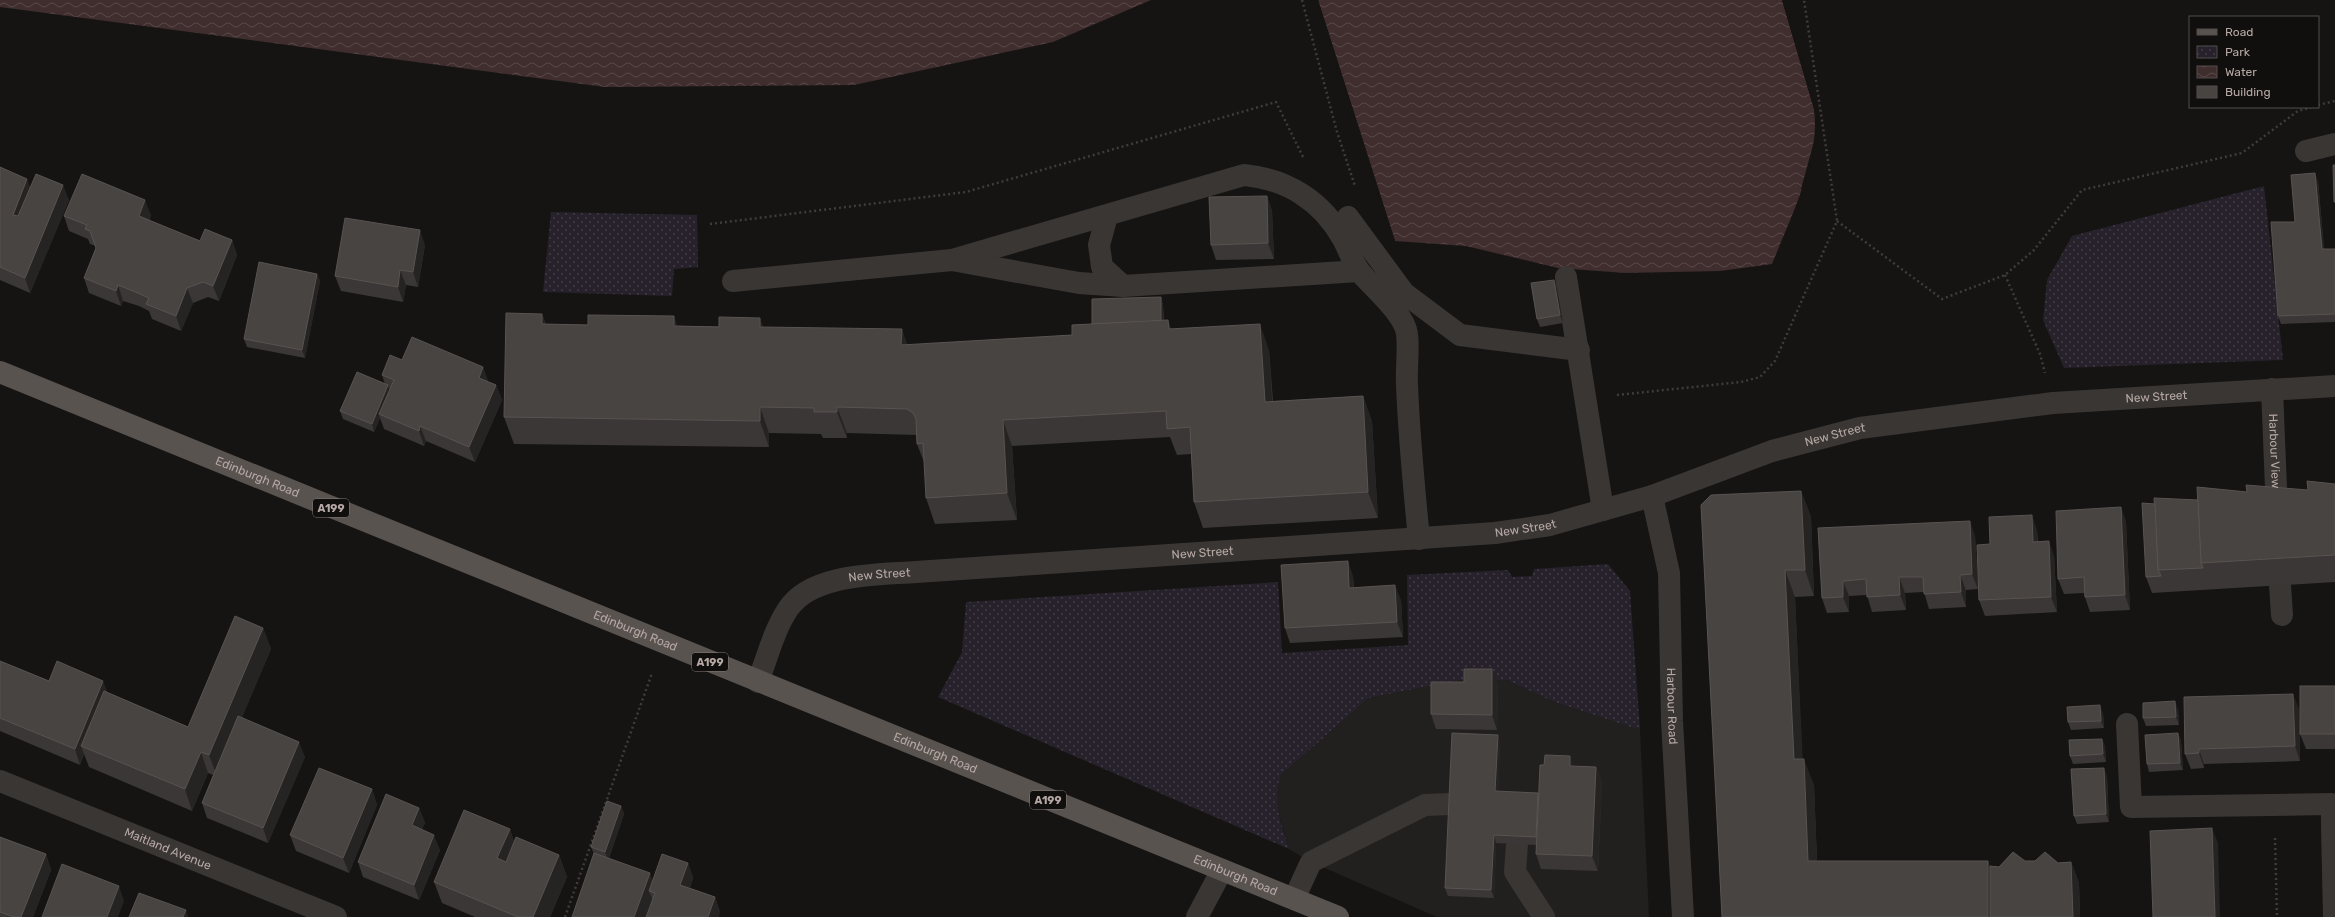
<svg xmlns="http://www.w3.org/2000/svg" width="2335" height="917" font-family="Rubik,sans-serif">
  <defs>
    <pattern id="park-dots" width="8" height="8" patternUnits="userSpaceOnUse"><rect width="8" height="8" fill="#26212a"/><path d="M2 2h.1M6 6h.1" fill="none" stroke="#433e46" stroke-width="1.8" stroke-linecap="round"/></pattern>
    <pattern id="water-waves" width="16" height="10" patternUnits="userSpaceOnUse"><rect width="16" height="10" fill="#402d2e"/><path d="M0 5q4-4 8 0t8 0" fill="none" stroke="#594949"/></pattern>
  </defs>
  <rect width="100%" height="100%" fill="#151413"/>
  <path fill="#22201f" d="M1462,680H1507L1554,702L1640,730L1649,917H1437L1311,862L1289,849L1279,814L1275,788L1281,775L1369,698Z"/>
  <g fill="url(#park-dots)">
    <path d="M2264,186L2283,360L2064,368L2043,320L2047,280L2072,236Z"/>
    <path d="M551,212L697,215L698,267L674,269L672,296L543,292Z"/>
    <path d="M1608,564L1630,591L1640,730L1554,702L1507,680H1462L1369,698L1281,775C1271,799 1282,825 1289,849L938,697L962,652L966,602L1278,582L1282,653L1408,645L1407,575L1508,570L1512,577L1532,576L1534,569Z"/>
  </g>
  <g fill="url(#water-waves)">
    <path d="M0,0H1151L1053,42L854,85L605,87L0,7Z"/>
    <path d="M1318,0H1782L1814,109C1821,158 1790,219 1772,264L1720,271L1625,273L1558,268L1466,246L1395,241Z"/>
  </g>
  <g fill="#151413">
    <path d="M1316,0H1318L1395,241L1392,239Z"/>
    <path d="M1782,0H1784L1816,108L1818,123L1817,139L1803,190L1801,189L1815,138L1816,123L1814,109Z"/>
  </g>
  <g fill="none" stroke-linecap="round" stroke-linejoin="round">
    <g stroke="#413b3a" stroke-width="2.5" stroke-dasharray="2 3" stroke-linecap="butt">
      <path d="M1302,0L1337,132L1355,186"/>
      <path d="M2318,105L2335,101"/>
      <path d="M1837,221L1942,299L2005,275L2034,250L2082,190L2242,153L2298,111L2312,107"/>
      <path d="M710,224L966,192L1276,102L1303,157"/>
      <path d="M2005,275L2040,354L2045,373"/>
      <path d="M1617,395L1741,382L1760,377L1775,361L1837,221L1804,0"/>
      <path d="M2275,838L2277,917"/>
      <path d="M565,917L652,673"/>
    </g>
    <g stroke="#3a3634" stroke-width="22">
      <path d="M2306,151L2335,144"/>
      <path d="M1107,216L1099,245L1102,267L1123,286"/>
      <path d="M952,260L1244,175C1287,179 1322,201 1343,239C1349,250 1353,263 1360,272C1372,287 1405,314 1407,334C1409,350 1406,369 1407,385C1409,437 1414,488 1419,539"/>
      <path d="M1566,277L1603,510"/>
      <path d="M733,281L952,260L1079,283L1123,286L1359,271"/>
      <path id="s1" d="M2272,389L2277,513"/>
      <path d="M2280,585L2282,615"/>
      <path d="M2127,724L2131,807L2332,804V826"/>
      <path d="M1517,844L1515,872L1544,917"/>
      <path d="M1294,899L1311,862L1425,805L1452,804"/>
      <path d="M2334,917L2332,826H2335"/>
    </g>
    <g stroke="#3a3634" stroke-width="22">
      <path d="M1348,217L1404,293L1460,335L1579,350"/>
      <path id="s2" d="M1652,496L1669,573L1672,721L1683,917"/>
      <path id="s3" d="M758,682C767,658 774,630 788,609C812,573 877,575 916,572L1495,533L1550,525L1652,496L1772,451L1860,428L2053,403L2335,386"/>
      <path id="s4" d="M0,781L336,917"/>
      <path d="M1197,917L1222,870"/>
    </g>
    <path stroke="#59534f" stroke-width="22" id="s5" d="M0,372L1338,917"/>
  </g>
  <g fill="#3a3736">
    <path d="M0,167L30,187L69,200L30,293L0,280Z"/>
    <path d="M2318,181L2324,249H2335V322L2281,324L2278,316L2295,222Z"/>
    <path d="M1267,196L1272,211L1274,259L1216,260L1211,245Z"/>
    <path d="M151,215L149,221L200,241L232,240L237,255L219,301L208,297L193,303L181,331L152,319L149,311L139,306L123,301L121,306L89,293L84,278L96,248V246L90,244L88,239L69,231L64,216Z"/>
    <path d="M425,245L418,287L406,285L403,302L341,291L335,276Z"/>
    <path d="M317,274L320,281L305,358L247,347L244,339Z"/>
    <path d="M1554,280L1557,288L1563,323L1540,327L1537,319Z"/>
    <path d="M1161,297L1163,305L1164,320L1172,329L1269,350L1273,401L1363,396L1372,422L1378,518L1203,528L1194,502L1191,454L1177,455L1170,437L1012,446L1017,520L935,524L926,498L924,462L917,444L916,435L847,433V438H823L821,434L769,433V447L514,444L504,417L542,314L546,324L763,327L907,345L1072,335L1092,324Z"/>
    <path d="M402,360L483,367L488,382L496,385L502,400L475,462L426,441L424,446L384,429L380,418L374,432L343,419L340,411L385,384L382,375Z"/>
    <path d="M2335,484V582L2152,593L2146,577L2155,504L2198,500L2247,492L2308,490Z"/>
    <path d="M1801,491L1811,517L1814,596L1795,597L1802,759L1814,785L1817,861L1999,867L2025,861L2058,863L2071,862L2079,883L2080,917H1722L1701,505Z"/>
    <path d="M2121,507L2126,522L2130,610L2090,612L2085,597L2084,593L2064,594L2058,579Z"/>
    <path d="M1818,528L1975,536L1978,589L1966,590V607L1929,609L1924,592L1905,593L1906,610L1872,612L1867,595L1849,596V612L1827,613L1822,598Z"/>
    <path d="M2037,530L2038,542L2054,556L2057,612L1985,616L1979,600Z"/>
    <path d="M1353,576L1354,588L1401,600L1403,637L1290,643L1285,628Z"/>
    <path d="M263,628L271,649L242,717L305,757L268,843L207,818L202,803L213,775L208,773L192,811L89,767L84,754L80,765L0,731V661L49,681L108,693L188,727Z"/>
    <path d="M1498,684L1497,730L1436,729L1431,714Z"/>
    <path d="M2335,686V749H2306L2300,734Z"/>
    <path d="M2178,709L2179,725L2146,726L2143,718Z"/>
    <path d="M2299,709L2300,761L2204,764V768L2191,769L2185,754Z"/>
    <path d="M2103,713L2104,728L2071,730L2068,722Z"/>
    <path d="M2178,733L2181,741L2183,770L2149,772L2147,764Z"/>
    <path d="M2102,739L2105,747L2106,762L2073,764L2070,756Z"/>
    <path d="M1500,743L1498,792L1538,793L1574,766L1596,767L1602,782L1598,871L1541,869L1536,854V845L1496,843L1494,898L1448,896L1445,888Z"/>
    <path d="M2107,776L2109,822L2077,824L2074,816Z"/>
    <path d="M372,789L377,805L349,873L296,851L290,835Z"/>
    <path d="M621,806L624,814L609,858L653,880L688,863L693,878L690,888L715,897L720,912L652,900V898L645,917H572L594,854L591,847Z"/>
    <path d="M419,808L425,823L422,829L440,850L419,900L363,877L358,862Z"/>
    <path d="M510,829L514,842L559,855L567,877L550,917H475L442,903L434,882Z"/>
    <path d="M0,837L46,854L51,870L33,917H0Z"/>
  </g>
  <g fill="#262423">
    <path d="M2315,173L2318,181L2325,257L2322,249Z"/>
    <path d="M27,179L33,194L18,230L13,215Z"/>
    <path d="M63,185L69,200L30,293L25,278Z"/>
    <path d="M1267,196L1272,211L1274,259L1268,243Z"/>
    <path d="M145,200L151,215L144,232L139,216Z"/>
    <path d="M420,230L425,245L418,287L413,272Z"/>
    <path d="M232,240L237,255L219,301L213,286Z"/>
    <path d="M400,270L406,285L403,302L398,287Z"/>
    <path d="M317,274L320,281L305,358L302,350Z"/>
    <path d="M1554,280L1557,288L1563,323L1560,315Z"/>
    <path d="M118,285L123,301L121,306L116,291Z"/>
    <path d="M187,288L193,303L181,331L176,316Z"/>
    <path d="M1161,297L1163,305L1164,339L1161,331Z"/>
    <path d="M542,314L552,340L542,324Z"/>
    <path d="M674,316L683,343L674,326Z"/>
    <path d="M760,318L770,344L760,327Z"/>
    <path d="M1168,320L1178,346L1169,329Z"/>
    <path d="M1260,324L1269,350L1274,428L1265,402Z"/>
    <path d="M902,329L911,355L901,345Z"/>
    <path d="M483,367L489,383L479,378Z"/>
    <path d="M388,385L391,393L379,414L380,418L374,432L372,424Z"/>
    <path d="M496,385L502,400L475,462L469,447Z"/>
    <path d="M1363,396L1372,422L1378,518L1368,492Z"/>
    <path d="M760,407L769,433V447L760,421Z"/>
    <path d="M837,407L847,433V438L837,412Z"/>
    <path d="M1003,420L1012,446L1017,520L1007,493Z"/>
    <path d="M420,426L426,441L424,446L419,431Z"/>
    <path d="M1801,491L1811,517L1814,596L1805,570Z"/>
    <path d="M2121,507L2126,522L2130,610L2125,595Z"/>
    <path d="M2032,515L2037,530L2038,557L2033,542Z"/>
    <path d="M1970,521L1975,536L1978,589L1972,574Z"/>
    <path d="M2049,541L2054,556L2057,612L2051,597Z"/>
    <path d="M1348,561L1353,576L1354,603L1349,588Z"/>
    <path d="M1785,570L1795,597L1804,785L1794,759Z"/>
    <path d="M1960,575L1966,590V607L1961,592Z"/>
    <path d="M1899,577L1905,593L1906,610L1900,595Z"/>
    <path d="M1843,581L1849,596V612L1843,597Z"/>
    <path d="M1395,585L1401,600L1403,637L1397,622Z"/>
    <path d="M263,628L271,649L217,776L209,755Z"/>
    <path d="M1492,669L1498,684L1497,730L1492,715Z"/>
    <path d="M103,681L109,696L81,746L84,754L80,765L75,749Z"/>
    <path d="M2293,694L2299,709L2300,761L2295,746Z"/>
    <path d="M2175,701L2178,709L2179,725L2176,717Z"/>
    <path d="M2100,705L2103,713L2104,728L2101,721Z"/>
    <path d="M2178,733L2181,741L2183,770L2180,763Z"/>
    <path d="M1498,735L1500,743L1498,799L1495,791Z"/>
    <path d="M2102,739L2105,747L2106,762L2103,754Z"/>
    <path d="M299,742L305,757L268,843L263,828Z"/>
    <path d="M2199,749L2204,764V768L2199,753Z"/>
    <path d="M201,752L208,773L192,811L185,789Z"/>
    <path d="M1570,756L1576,771L1570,766Z"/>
    <path d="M1804,759L1814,785L1818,887L1808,861Z"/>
    <path d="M1596,767L1602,782L1598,871L1592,856Z"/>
    <path d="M2104,768L2107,776L2109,822L2106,814Z"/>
    <path d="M372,789L377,805L349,873L343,858Z"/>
    <path d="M621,806L624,814L608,860L605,852Z"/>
    <path d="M419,808L425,823L417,840L412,825Z"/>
    <path d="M2212,828L2218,843L2220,917H2215Z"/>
    <path d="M510,829L517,851L505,879L497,858Z"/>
    <path d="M434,835L440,850L419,900L414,885Z"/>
    <path d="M1494,835L1496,843L1494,898L1491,890Z"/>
    <path d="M46,854L51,870L33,917H21Z"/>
    <path d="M559,855L567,877L550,917H533Z"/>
    <path d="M1988,861L1998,887V917H1988Z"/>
    <path d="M2071,862L2079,883L2080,917H2073Z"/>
    <path d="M688,863L693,878L686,900L680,885Z"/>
    <path d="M650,873L655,888L649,891L652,898L645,917H634Z"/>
    <path d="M119,886L124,901L118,917H107Z"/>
    <path d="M715,897L720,912L719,917H708Z"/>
    <path d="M186,910L188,917H183Z"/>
  </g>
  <g fill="#484442" stroke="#595351">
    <path d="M2333,165H2335V202H2334Z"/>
    <path d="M0,167L27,179L13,215L18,216L36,174L63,185L25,278L0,267Z"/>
    <path d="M2315,173L2322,249H2335V314L2278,316L2271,222H2295L2291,175Z"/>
    <path d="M82,174L145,200L139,216L200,241L205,229L232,240L213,286L203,282L187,288L176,316L146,304L149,298L133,291L118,285L116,291L84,278L96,248L90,231L85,229L87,225L64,216Z"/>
    <path d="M1267,196L1268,243L1211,245L1209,197Z"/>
    <path d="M345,218L420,230L413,272L400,270L398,287L335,276Z"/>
    <path d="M259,262L317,274L302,350L244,339Z"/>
    <path d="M1554,280L1560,315L1537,319L1531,283Z"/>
    <path d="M1161,297V321L1092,324V299Z"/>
    <path d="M506,313L542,314V324L588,325V315L674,316V326L719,327V317L760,318V327L902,329L901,345L1072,335V325L1168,320L1169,329L1260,324L1265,402L1363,396L1368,492L1194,502L1190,427L1167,429L1166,411L1003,420L1007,493L926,498L923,443L917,444L916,419L913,413L907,409L837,407V412H814V408L760,407V421L504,417Z"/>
    <path d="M412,337L483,367L479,378L496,385L469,447L420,426L419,431L379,414L394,380L382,375L390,355L402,360Z"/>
    <path d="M357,372L388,385L372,424L340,411Z"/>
    <path d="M2307,481L2335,484V555L2201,563L2197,487L2247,492L2246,485L2308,490Z"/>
    <path d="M1801,491L1805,570H1785L1794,759H1804L1808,861H1988V917H1722L1701,505L1711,495Z"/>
    <path d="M2154,498L2198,500L2201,563L2203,568L2158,570Z"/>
    <path d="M2142,503L2155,504L2158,570L2161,576L2146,577Z"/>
    <path d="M2121,507L2125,595L2085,597L2084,577L2058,579L2056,511Z"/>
    <path d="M2032,515L2033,542L2049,541L2051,597L1979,600L1977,545L1990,544L1989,517Z"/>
    <path d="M1970,521L1972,574L1960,575L1961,592L1924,594L1923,577H1899L1900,595L1867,597L1866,579L1843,581V597L1822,598L1818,528Z"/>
    <path d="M1348,561L1349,588L1395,585L1397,622L1285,628L1281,565Z"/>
    <path d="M235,616L263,628L209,755L201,752L185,789L81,746L104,691L188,727Z"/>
    <path d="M0,661L49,681L57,661L103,681L75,749L0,718Z"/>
    <path d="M1464,669H1492V715L1431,714V682H1464Z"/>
    <rect x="2300" y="686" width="35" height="48"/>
    <path d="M2293,694L2295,746L2199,749V753L2185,754L2184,697Z"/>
    <path d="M2175,701L2176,717L2143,718V703Z"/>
    <path d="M2100,705L2101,721L2068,722L2067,707Z"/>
    <path d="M238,716L299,742L263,828L202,803Z"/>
    <path d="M1452,733L1498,735L1495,791L1538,793L1536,837L1494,835L1491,890L1445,888Z"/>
    <path d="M2178,733L2180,763L2147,764L2145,735Z"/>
    <path d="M2102,739L2103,754L2070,756L2069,740Z"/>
    <path d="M1545,755L1570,756V766L1596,767L1592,856L1536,854L1540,765H1544Z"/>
    <path d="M319,768L372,789L343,858L290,835Z"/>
    <path d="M2104,768L2106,814L2074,816L2071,769Z"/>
    <path d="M386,794L419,808L412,825L434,835L414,885L358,862Z"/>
    <path d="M607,801L621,806L605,852L591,847Z"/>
    <path d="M464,810L510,829L497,858L506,862L516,837L559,855L533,917H518L434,882Z"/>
    <path d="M2212,828L2215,917H2153L2150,831Z"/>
    <path d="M0,837L46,854L21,917H14L0,912Z"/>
    <path d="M2013,852L2025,861H2035L2045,852L2058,863L2071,862L2073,917H1990V866L1999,867Z"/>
    <path d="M594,853L650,873L634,917H572Z"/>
    <path d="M662,854L688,863L680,885L715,897L708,917H646L655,893L649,891Z"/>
    <path d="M62,864L119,886L107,917H42Z"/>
    <path d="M139,893L186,910L183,917H129Z"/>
  </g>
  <g text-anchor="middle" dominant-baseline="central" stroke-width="3" stroke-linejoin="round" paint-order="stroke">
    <g fill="#100f0e" stroke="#847a77" stroke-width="1">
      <rect x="313" y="499" width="36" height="18" rx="3"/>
      <rect x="692" y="653" width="36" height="18" rx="3"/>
      <rect x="1030" y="791" width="36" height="18" rx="3"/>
    </g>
    <g font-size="11" font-weight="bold" fill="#b6a8a4">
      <text x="331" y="508">A199</text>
      <text x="710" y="662">A199</text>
      <text x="1048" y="800">A199</text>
    </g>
    <g font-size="12" fill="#b6a8a4" stroke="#100f0e">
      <text stroke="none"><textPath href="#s3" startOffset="1476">New Street</textPath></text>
      <text stroke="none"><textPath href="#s3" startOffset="1152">New Street</textPath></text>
      <text stroke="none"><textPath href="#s1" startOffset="62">Harbour View</textPath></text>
      <text stroke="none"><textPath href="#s5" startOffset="278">Edinburgh Road</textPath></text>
      <text stroke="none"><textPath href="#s3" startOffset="828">New Street</textPath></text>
      <text stroke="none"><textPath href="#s3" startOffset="504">New Street</textPath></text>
      <text stroke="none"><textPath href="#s3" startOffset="180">New Street</textPath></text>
      <text stroke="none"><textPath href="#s5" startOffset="686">Edinburgh Road</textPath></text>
      <text stroke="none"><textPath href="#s2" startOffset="212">Harbour Road</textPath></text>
      <text stroke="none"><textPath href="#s5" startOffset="1010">Edinburgh Road</textPath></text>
      <text stroke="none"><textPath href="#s4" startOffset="181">Maitland Avenue</textPath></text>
      <text stroke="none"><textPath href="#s5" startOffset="1334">Edinburgh Road</textPath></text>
    </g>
  </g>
  <rect x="2189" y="16" width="130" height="92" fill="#100f0e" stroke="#524c4a"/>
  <rect x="2197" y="29" width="20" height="6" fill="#59534f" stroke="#524c4a"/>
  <text x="2225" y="36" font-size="12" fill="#b6a8a4">Road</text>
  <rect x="2197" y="46" width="20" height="12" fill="url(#park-dots)" stroke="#524c4a"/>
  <text x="2225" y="56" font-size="12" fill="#b6a8a4">Park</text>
  <rect x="2197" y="66" width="20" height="12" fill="url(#water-waves)" stroke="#524c4a"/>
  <text x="2225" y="76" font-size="12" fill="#b6a8a4">Water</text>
  <rect x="2197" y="86" width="20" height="12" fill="#484442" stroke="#524c4a"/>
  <text x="2225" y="96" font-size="12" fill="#b6a8a4">Building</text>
</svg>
